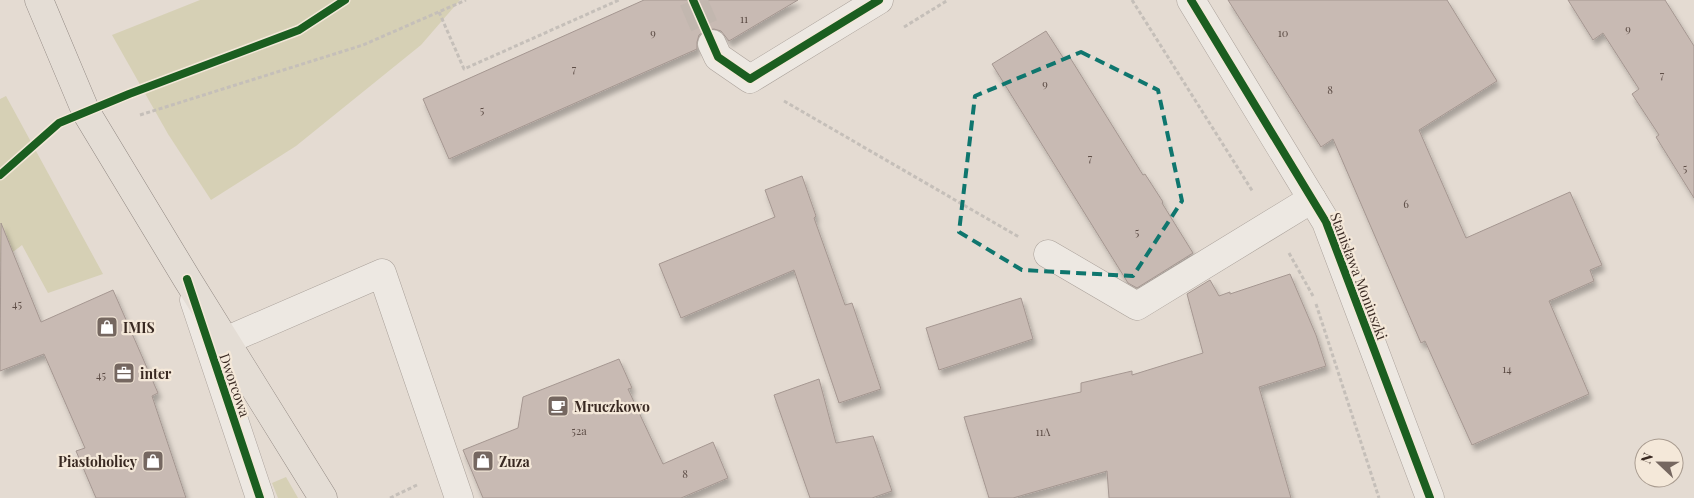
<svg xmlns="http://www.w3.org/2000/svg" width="1694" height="498" font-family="'Playfair Display',serif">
  <defs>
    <filter id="shadow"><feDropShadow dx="3" dy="5.5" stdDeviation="2.5" flood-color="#0004"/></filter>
  </defs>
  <rect width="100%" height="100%" fill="#e4dbd2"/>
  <g fill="#d6d0b5">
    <path d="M200,0H460L421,45L296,146L211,200L168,134L112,35Z"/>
    <path d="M6,96L103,274L48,293L22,245L0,262V99Z"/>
    <path d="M286,477L298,498H278L272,483Z"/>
  </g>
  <g fill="#c8bab3" stroke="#a59791" filter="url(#shadow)">
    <path d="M644,0H798L729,41L721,31L714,29L706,30L699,35L697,42V49L449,159L423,99Z"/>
    <path d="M1228,0H1447L1497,81L1419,130L1466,238L1570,192L1602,265L1590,270L1594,281L1549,301L1589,394L1472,445L1425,341L1421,343L1333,139L1321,147Z"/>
    <path d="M1568,0H1665L1694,46V198L1656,137L1659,135L1632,94L1639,89L1603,33L1593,40Z"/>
    <path d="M1046,31L1064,59L1069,56L1143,175L1145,174L1163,202L1162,203L1193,253L1137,288L1128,283L992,64Z"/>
    <path d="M802,176L816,216L814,218L845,305L852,303L881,389L839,403L794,270L681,318L659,264L775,217L765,190Z"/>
    <path d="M1,223L41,322L113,290L158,393L152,396L186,498H96L76,451L85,448L44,354L0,371Z"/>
    <path d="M1290,274L1316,335L1326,366L1259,387L1291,498H1109L1107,471L1013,498H989L964,417L1081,392V383L1132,371V375L1203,353L1187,294L1210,280L1219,296L1230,292V294Z"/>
    <path d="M1021,298L1033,339L939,370L926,328Z"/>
    <path d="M619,359L632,388L628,389L663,464L713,442L728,478L681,498H483L463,450L518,428L523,397Z"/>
    <path d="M819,379L836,443L873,436L892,491L872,498H810L774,395Z"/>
  </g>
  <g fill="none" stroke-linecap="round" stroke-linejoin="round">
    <path stroke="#c2b7af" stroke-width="28" stroke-dasharray="28 14" stroke-linecap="butt" d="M693,0L712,44"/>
    <g stroke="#aaa19a" stroke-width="29">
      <g id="minor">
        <path d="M1191,0L1326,222L1430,498"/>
        <path d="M712,44L718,57L750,79L879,0"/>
        <path d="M1048,254L1137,306L1312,199"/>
        <path d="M194,300L260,498"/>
        <path d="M225,341L382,273L459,498"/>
      </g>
    </g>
    <g stroke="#908781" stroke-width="29">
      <path id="major" d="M39,0L86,112L187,279L323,498"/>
    </g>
    <g stroke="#c5bfb9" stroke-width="3" stroke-dasharray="4 2.5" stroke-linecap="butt">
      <path d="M1132,0L1253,192"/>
      <path d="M439,12L464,69L619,0"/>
      <path d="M904,27L948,0"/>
      <path d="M784,101L1019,237"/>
      <path d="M140,115L363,45L466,0"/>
      <path d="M1289,253L1313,296"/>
      <path d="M1316,304L1379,498"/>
      <path d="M390,498L417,485"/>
    </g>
    <use href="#minor" stroke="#ede8e2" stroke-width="28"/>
    <use href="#major" stroke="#e4ddd5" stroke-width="28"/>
    <g stroke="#f4e8d9" stroke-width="11">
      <g id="cycleway">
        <path d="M693,0L718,57L750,79L879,0"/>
        <path d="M1191,0L1326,222L1430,498"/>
        <path d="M0,175L59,123L129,94L299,30L345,0"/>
        <path d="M187,279L260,498"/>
      </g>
    </g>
    <use href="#cycleway" stroke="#1b5e20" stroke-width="8"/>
  </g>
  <path fill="none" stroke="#0f766e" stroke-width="4" stroke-dasharray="10 6" stroke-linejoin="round" d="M1081,52L1158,90L1182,201L1133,276L1022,270L959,232L975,96Z"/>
  <defs>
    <g id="shop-square" transform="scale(1.125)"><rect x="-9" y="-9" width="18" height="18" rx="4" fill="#756760" stroke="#f4e8d9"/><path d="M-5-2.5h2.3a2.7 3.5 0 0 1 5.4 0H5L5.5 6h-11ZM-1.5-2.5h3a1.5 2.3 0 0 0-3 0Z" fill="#fff"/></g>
    <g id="office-square" transform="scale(1.125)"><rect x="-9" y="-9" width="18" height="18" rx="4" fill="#756760" stroke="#f4e8d9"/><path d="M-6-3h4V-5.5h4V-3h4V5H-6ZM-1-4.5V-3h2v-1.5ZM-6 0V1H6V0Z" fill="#fff"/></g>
    <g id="cafe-square" transform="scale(1.125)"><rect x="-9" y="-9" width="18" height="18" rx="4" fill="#756760" stroke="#f4e8d9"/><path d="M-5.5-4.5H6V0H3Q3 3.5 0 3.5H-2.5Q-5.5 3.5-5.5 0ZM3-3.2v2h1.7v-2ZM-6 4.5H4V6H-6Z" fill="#fff"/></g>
  </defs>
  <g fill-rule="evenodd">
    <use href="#shop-square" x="107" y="327"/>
    <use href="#office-square" x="124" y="373"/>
    <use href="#cafe-square" x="558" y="406"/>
    <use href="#shop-square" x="153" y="461"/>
    <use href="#shop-square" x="483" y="461"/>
  </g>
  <g text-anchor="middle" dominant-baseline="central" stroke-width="4.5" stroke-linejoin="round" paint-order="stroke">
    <g font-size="11" fill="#5d4d46">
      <text x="744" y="18">11</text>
      <text x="1628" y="28">9</text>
      <text x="653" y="32">9</text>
      <text x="1283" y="32">10</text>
      <text x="574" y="68">7</text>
      <text x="1662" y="74">7</text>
      <text x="1045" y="83">9</text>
      <text x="1330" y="89">8</text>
      <text x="482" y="109">5</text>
      <text x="1090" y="157">7</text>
      <text x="1685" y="167">5</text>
      <text x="1406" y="203">6</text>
      <text x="1137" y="231">5</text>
      <text x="17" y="303">45</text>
      <text x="1507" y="368">14</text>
      <text x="101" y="374">45</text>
      <text x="579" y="430">52a</text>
      <text x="1043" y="431">11A</text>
      <text x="685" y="473">8</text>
    </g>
    <g font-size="14" fill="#392922" stroke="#f4e8d9">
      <text transform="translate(1359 276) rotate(69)">Stanisława Moniuszki</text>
      <text transform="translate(235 385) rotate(71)">Dworcowa</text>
    </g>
    <g font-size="14" font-weight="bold" fill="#392922" stroke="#f4e8d9" text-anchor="start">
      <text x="123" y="327">IMIS</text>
      <text x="140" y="373">inter</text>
      <text x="574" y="406">Mruczkowo</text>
      <text x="137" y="461" text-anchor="end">Piastoholicy</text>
      <text x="499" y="461">Zuza</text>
    </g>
  </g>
  <g transform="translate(1659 463) rotate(292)"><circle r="24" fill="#f4e8d9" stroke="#a99c90"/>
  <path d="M0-4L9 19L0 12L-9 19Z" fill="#756760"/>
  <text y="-8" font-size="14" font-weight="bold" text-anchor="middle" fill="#392922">N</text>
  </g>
</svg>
